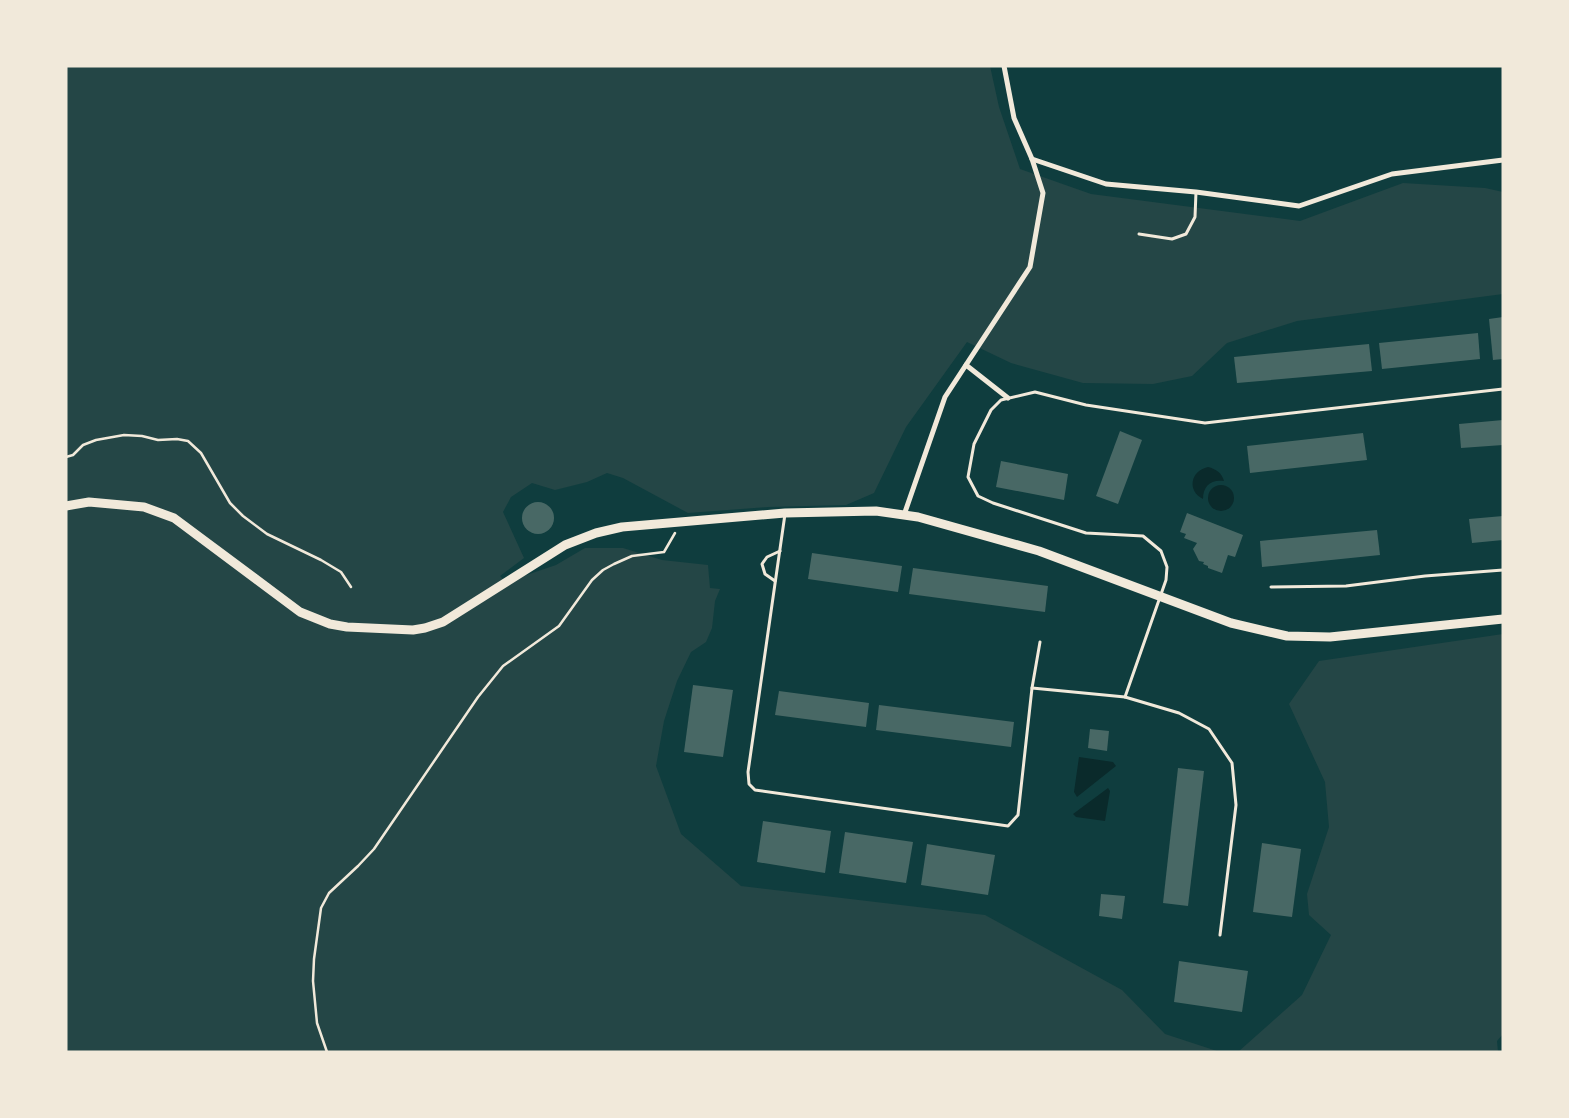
<svg xmlns="http://www.w3.org/2000/svg" width="1569" height="1118" font-family="'Playfair Display',serif">
  <rect width="100%" height="100%" fill="#0f3d3e"/>
  <g fill="#244646">
    <path d="M66,66H990L999,107L1020,169L1091,194L1300,221L1403,183L1485,188L1503,192V294L1297,321L1227,343L1192,376L1153,384L1083,383L1011,363L967,342L906,427L874,493L846,505L768,507L688,513L623,478L607,473L587,482L555,490L532,483L511,497L503,512L524,558L500,576L506,582L556,565L585,548H623L662,560L708,565L710,588L720,589L715,601L712,628L706,642L691,652L677,681L664,721L656,766L681,834L741,886L985,915L1122,990L1165,1034L1220,1052H66Z"/>
    <path d="M1503,634V1034L1497,1041L1498,1052H1238L1302,995L1331,935L1309,915L1307,894L1329,827L1325,782L1289,704L1319,661Z"/>
  </g>
  <g fill="#0a2a2b">
    <path d="M1208,467C1216,469 1222,473 1224,481C1211,479 1203,486 1203,499C1187,491 1190,471 1208,467Z"/>
    <circle cx="1221" cy="498" r="13"/>
    <path d="M1079,757L1113,762L1116,766L1077,797L1074,792Z"/>
    <path d="M1108,788L1110,791L1105,821L1076,817L1073,814Z"/>
  </g>
  <g fill="#486865">
    <path d="M1503,317V359L1493,360L1489,319Z"/>
    <path d="M1478,333L1480,359L1382,369L1379,343Z"/>
    <path d="M1369,344L1372,371L1237,383L1234,357Z"/>
    <path d="M1503,420V445L1461,448L1459,424Z"/>
    <path d="M1120,431L1142,440L1118,504L1096,496Z"/>
    <path d="M1363,433L1367,460L1250,473L1247,446Z"/>
    <path d="M1001,461L1068,474L1064,500L996,487Z"/>
    <circle cx="538" cy="518" r="16"/>
    <path d="M1187,513L1243,535L1235,557L1228,555L1222,573L1208,568V566L1203,564L1204,562L1199,561L1193,549L1197,543L1184,538L1186,534L1180,532Z"/>
    <path d="M1503,516V540L1472,543L1469,519Z"/>
    <path d="M1377,530L1380,555L1262,567L1260,541Z"/>
    <path d="M812,553L902,566L898,592L808,579Z"/>
    <path d="M913,568L1048,586L1045,612L909,594Z"/>
    <path d="M693,685L733,690L723,757L684,752Z"/>
    <path d="M779,691L869,703L866,727L775,715Z"/>
    <path d="M879,705L1014,722L1011,747L876,730Z"/>
    <path d="M1090,729L1109,731L1107,751L1088,748Z"/>
    <path d="M1178,768L1204,771L1188,906L1163,903Z"/>
    <path d="M763,821L831,831L825,873L757,862Z"/>
    <path d="M845,832L913,842L906,883L839,873Z"/>
    <path d="M1262,843L1301,849L1292,917L1253,912Z"/>
    <path d="M927,844L995,855L988,895L921,885Z"/>
    <path d="M1101,894L1125,896L1122,919L1099,916Z"/>
    <path d="M1179,961L1248,971L1242,1012L1174,1002Z"/>
  </g>
  <g fill="none" stroke-linecap="round" stroke-linejoin="round">
    <g stroke="#f1e9da" stroke-width="2.5">
      <path d="M66,457L73,455L83,445L96,440L124,435L142,436L158,440L177,439L188,441L201,453L230,503L243,516L267,534L321,560L341,572L351,587"/>
      <path d="M327,1052L317,1023L313,981L314,959L321,908L329,893L358,866L374,849L478,697L503,666L559,626L592,580L603,570L614,564L632,556L664,552L675,533"/>
    </g>
    <g stroke="#f1e9da" stroke-width="3">
      <path d="M1139,234L1172,239L1186,234L1195,217L1196,192"/>
      <path d="M785,514L748,772L749,784L755,790L1008,826L1018,815L1032,688L1040,642"/>
      <path d="M775,581L765,574L762,564L767,557L780,551"/>
      <path d="M1271,587L1346,586L1425,576L1503,570"/>
      <path d="M1032,688L1125,697L1179,713L1209,729L1232,763L1236,805L1220,935"/>
      <path d="M1125,697L1166,580L1167,567L1161,551L1143,536L1086,533L993,503L978,496L968,477L974,444L991,410L1001,400L1035,392L1086,405L1205,423L1503,389"/>
    </g>
    <g stroke="#f1e9da" stroke-width="5">
      <path d="M1032,159L1106,184L1196,192L1299,206L1392,174L1503,160"/>
      <path d="M966,365L1008,398"/>
      <path d="M904,515L945,397L1030,267L1043,193L1032,159L1014,118L1004,66"/>
    </g>
    <path stroke="#f1e9da" stroke-width="9" d="M66,506L89,502L144,507L174,518L300,612L330,624L347,627L413,630L425,628L443,622L565,545L596,533L622,527L785,513L876,511L918,517L1039,551L1231,623L1287,636L1330,637L1503,619"/>
  </g>
  <rect width="1569" height="1118" fill="none" stroke="#f1e9da" stroke-width="135"/>
</svg>
